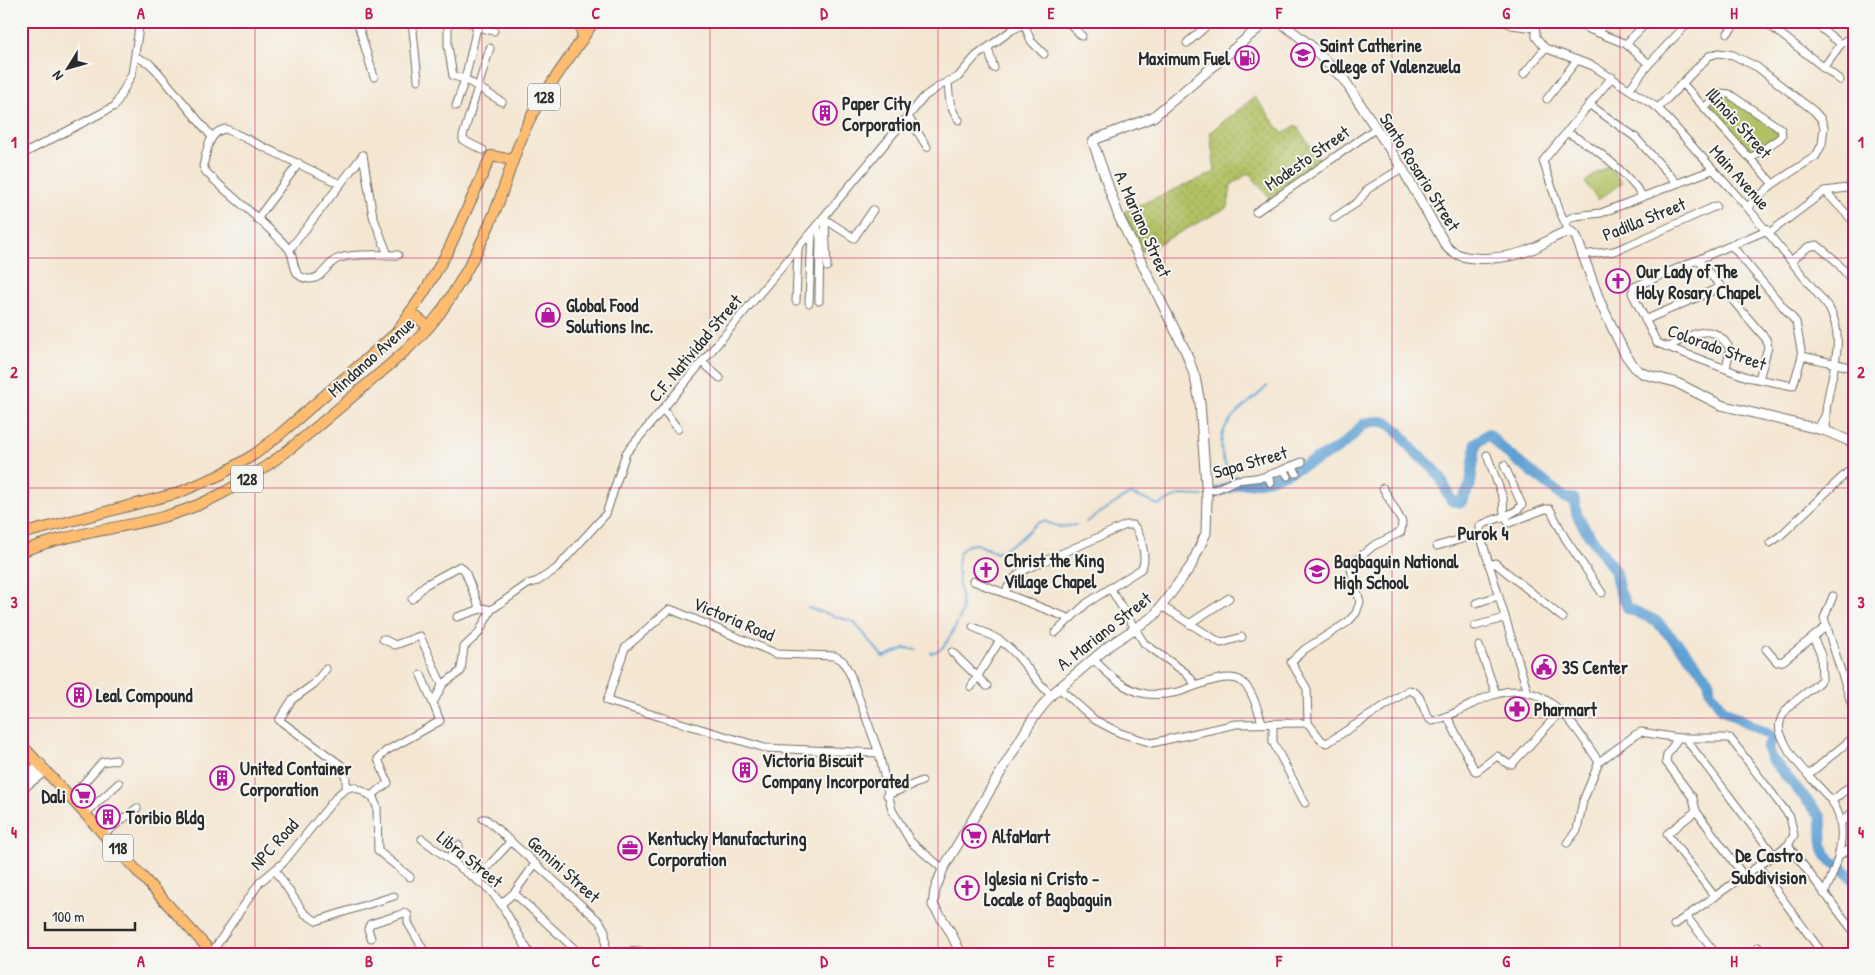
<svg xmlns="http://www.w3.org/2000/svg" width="1875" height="975" font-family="'Patrick Hand',sans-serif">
  <defs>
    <pattern id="grass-dots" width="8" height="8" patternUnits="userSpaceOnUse" patternTransform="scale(1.25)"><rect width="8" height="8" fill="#b1c063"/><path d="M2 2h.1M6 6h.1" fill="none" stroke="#909c52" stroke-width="1.8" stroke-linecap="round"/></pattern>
    <pattern id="park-tufts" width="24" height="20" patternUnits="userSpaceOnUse" patternTransform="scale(1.25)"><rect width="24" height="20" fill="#b1c063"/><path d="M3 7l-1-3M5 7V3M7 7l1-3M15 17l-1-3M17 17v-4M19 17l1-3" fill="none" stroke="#909c52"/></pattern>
  </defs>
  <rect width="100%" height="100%" fill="#f6f6f2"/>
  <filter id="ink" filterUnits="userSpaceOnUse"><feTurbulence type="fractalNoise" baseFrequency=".02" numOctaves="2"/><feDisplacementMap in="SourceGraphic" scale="10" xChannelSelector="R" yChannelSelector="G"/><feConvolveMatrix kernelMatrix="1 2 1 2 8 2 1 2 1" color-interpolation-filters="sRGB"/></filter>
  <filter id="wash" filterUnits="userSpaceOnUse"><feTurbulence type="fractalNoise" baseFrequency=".0096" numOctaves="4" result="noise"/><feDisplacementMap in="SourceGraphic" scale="20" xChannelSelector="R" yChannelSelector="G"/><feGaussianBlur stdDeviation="1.12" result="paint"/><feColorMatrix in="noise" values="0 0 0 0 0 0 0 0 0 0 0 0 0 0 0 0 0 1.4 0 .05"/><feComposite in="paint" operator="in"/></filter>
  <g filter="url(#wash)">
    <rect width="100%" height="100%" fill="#f4e6d1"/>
    <path fill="url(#grass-dots)" stroke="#6e7647" d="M1255,97L1283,134L1296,125L1322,163L1270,199L1249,173L1231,185L1228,207L1143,252L1123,212L1215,172L1210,132Z"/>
    <path fill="url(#park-tufts)" stroke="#6e7647" d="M1724,95L1735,98L1780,132L1781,135L1751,156L1706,107Z"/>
    <path fill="#b1c063" stroke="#6e7647" d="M1609,165L1622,183L1598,200L1585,182Z"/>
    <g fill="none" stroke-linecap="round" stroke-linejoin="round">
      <g stroke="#61a1d4" stroke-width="2">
        <path d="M1233,477C1221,462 1216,440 1228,423C1238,408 1256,399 1267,386"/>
        <path d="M1086,522L1128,495L1131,494L1158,505L1180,495L1203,496"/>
        <path d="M808,608L854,622L883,657L906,648L917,650"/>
        <path d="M931,653C934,652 939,650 942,648C947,643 959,621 961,614C967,599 941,543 977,544L997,553L1020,539L1037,523L1044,521L1060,527L1076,525"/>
      </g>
      <path stroke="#61a1d4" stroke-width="6" d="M969,953L970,954"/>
      <g stroke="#61a1d4" stroke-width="11">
        <path d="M1236,481C1250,493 1322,458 1338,448C1348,442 1355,432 1364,424C1393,414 1398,433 1413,450C1421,459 1434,466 1440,477C1445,485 1446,493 1452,501L1461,502L1470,486L1476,443L1488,434L1506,452L1565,498L1574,499L1577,515L1585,529L1615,571L1619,590L1628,608L1656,621L1692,659L1709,681L1710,691L1722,709L1773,737L1767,748L1771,758L1821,817C1823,834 1818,854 1835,864"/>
        <path d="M1213,494L1238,484"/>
        <path d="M1840,866L1854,880"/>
      </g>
    </g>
  </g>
  <g filter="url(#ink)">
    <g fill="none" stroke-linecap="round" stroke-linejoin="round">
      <g stroke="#716c65" stroke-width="9">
        <g id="minor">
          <path d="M357,21L374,77"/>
          <path d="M412,21L418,80"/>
          <path d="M448,21V46L453,76L465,79L502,102"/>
          <path d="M449,21L473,23"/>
          <path d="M1023,21L1031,41L1044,54"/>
          <path d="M1067,21L1082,36"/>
          <path d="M1503,21L1512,25L1534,28"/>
          <path d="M1535,21L1536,37L1545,48L1593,66L1658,108L1747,207L1829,308C1848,342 1829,376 1826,412C1825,418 1827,424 1826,431"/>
          <path d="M1569,21L1626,44L1649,64"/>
          <path d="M1764,21L1840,80"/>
          <path d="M1812,21L1841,44"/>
          <path d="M477,27L494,31"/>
          <path d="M1597,32L1608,21"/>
          <path d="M1728,33L1737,21"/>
          <path d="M1187,43L1212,21"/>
          <path d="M1626,44L1648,21"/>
          <path d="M988,48L994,68"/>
          <path d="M136,57L149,63L158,72L212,137"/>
          <path d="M1823,68L1841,44L1854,34"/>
          <path d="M1524,74L1545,48"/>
          <path d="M948,81C949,96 949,109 959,120"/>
          <path d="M1682,83L1773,184"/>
          <path d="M1630,88L1649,64L1690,21"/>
          <path d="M1547,99L1577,60"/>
          <path d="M1590,105L1635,137L1677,183"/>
          <path d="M456,106L465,79L477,27L473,23"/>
          <path d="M1705,107L1721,93L1729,94L1781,129L1782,135L1780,138L1751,158"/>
          <path d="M1658,108L1709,56L1718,53L1733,55L1757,67L1814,111L1821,119L1824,127L1822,144L1816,156L1773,184L1747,207"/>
          <path d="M909,118L927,147"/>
          <path d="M1566,132C1597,148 1621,167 1642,195"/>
          <path d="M483,150L463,140V136L490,48"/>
          <path d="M21,155L115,106L132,74L140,21"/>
          <path d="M363,155L373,216L388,255"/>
          <path d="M340,184L226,129C208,131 207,152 203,166L206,172C232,198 263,220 288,248C297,258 289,278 310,279C322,279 327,264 337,259C350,253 383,255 398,255"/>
          <path d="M1825,191L1854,222"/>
          <path d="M1256,212L1375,129"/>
          <path d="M823,218L854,238L873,210"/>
          <path d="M1334,218L1358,202L1368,189L1402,168"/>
          <path d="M257,219L299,163"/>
          <path d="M825,221L827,267"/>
          <path d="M1565,221L1575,216L1601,213L1712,170"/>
          <path d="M817,225L820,238L819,301"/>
          <path d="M1569,231L1560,212L1543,161L1612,77"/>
          <path d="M1769,233L1825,191L1854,187"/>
          <path d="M1732,246L1796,322L1802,356L1793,386L1747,377L1657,343L1632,293L1634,287L1767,230"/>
          <path d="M290,249L363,155"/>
          <path d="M1582,255L1614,251L1627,246L1716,206"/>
          <path d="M1698,260L1766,339L1768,347L1759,379"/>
          <path d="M1792,260L1808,247L1817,245L1835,260L1854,283"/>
          <path d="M796,301L798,249"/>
          <path d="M809,303L812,231"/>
          <path d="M1645,320L1721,287"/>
          <path d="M1668,347C1691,335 1712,319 1730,349L1726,368"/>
          <path d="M1802,356L1854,368"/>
          <path d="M702,362L720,378"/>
          <path d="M663,409L678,429"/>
          <path d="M1818,429L1826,414"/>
          <path d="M1487,455L1503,498L1504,515L1509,523L1545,509H1550L1565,538L1602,593"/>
          <path d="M1504,465L1522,505C1513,517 1492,518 1480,526V534L1528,693"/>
          <path d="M1293,466L1296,473"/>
          <path d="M1284,470L1288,476"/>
          <path d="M1267,475L1271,483"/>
          <path d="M1206,489L1214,490L1237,480L1264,477L1302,462"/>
          <path d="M1770,543L1780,536L1854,466"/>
          <path d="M1437,546L1480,534"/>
          <path d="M1489,565L1495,563L1563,618"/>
          <path d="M973,581L1068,618"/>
          <path d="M1110,588L1144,643L1186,673L1196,685"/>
          <path d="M1005,593L1011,581L1022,571L1126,525H1133C1141,533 1148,560 1141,569L1087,603L1055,633"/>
          <path d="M1833,596L1824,618L1854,712"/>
          <path d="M412,599L425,585L460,566L465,571L480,609"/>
          <path d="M1476,603L1498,596"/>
          <path d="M1163,607L1221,643L1242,637"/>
          <path d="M457,617L484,608L491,610"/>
          <path d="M1189,624L1229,598"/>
          <path d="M1475,626L1505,618"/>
          <path d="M973,627C982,631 991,635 999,640C1020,653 1032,678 1051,695"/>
          <path d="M1813,637L1821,655L1822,679C1810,693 1785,703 1780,722C1778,729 1781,735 1784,741C1795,765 1814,780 1831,800C1852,827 1837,867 1824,894"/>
          <path d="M383,639L395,645L420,636L442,685"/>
          <path d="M1479,646L1496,694"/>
          <path d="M1766,649L1777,662L1783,661L1827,626"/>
          <path d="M952,652L987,686"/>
          <path d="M1093,659C1108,674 1125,691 1147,694C1157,695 1169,694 1178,692C1193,688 1227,671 1241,681C1253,690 1257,709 1262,722"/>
          <path d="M326,669L314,684L293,699L279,720L341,765L346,778V788"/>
          <path d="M421,675L433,703"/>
          <path d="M971,687L1000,640"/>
          <path d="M1059,688L1095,720L1120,733L1152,743L1236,724L1308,723L1307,689L1291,662L1305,649L1348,622L1356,613L1360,602L1351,569L1352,564L1373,546L1401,532L1402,522L1383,488"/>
          <path d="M1447,716L1475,771H1477L1497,756L1508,764H1512L1561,711"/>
          <path d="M1308,723L1322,741L1327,743L1409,690C1425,693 1421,714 1432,721C1454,717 1474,700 1496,694C1548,678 1575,727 1599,762"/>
          <path d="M1273,725V742L1305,803"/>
          <path d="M1678,738L1667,755L1666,762L1693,798L1696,811L1744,876"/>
          <path d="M1685,738L1774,855"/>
          <path d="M879,753L765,748L607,701L625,648L670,609L777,654L835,656L843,661L850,674L879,753L892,810L911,842L943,869"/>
          <path d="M1808,775L1854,737"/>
          <path d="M372,795L377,807L378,851L410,877"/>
          <path d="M887,795L922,781"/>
          <path d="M71,798L102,762L116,760"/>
          <path d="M1832,801L1854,783"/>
          <path d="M1696,811L1667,834L1715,897"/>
          <path d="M86,813L119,783"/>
          <path d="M483,819H486L600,922L605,931L606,954"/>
          <path d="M1840,823L1854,811"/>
          <path d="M104,834L137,808"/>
          <path d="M422,839L490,890L501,904L530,954"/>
          <path d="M1567,843L1577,830L1583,801L1599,762L1635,735L1641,732L1678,738H1730L1790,817L1794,835L1788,845L1674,925"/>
          <path d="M1788,845L1854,932"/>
          <path d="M1841,854L1854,847"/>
          <path d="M449,858L459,845"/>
          <path d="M1758,866L1823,954"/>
          <path d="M275,870L304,913L316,921L394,896"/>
          <path d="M477,879L511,841"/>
          <path d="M514,893L580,954"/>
          <path d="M501,904L514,893L535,864"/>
          <path d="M1686,916L1716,954"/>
          <path d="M371,938L368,929L370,924L405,913L408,915V923L426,954"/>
          <path d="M1758,947L1763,954"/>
          <path d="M212,952L260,882L283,863L337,796C353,781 354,787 371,796L388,783L378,759L386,751L440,721L433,703L443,684L461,671L464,647L478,634L491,610L528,584L538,581L556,569L606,514L626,453L925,96L941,85L958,77L976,56L1012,30L1030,21"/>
          <path d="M595,954L640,951"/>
        </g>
      </g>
      <g stroke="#716c65" stroke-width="11">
        <g id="tertiary">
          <path d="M1279,21L1310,45L1345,81L1402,168L1446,246C1462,266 1511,258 1532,249C1545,244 1557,232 1571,232L1576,236L1600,302L1625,354L1636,369L1644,374L1675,382L1721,405L1826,431L1854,443"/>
          <path d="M21,780L41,764"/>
          <path d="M21,789L46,770"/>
          <path d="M961,954L950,931L933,905L935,890L943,869L1032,720L1051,695L1110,645L1154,616L1191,566L1206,533L1207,498L1200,403L1195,377L1186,352L1119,217L1093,142L1096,139L1153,117L1267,21"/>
        </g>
      </g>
      <g stroke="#716c65" stroke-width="12">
        <g id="primary">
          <path d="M580,21L583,39"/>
          <path d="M410,312L429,327"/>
          <path d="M21,534L178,493L220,475L255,454L278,436L396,333L425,291L448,251L491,156L513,160"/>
          <path d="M21,552C81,527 150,529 209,500C266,473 312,431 359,391C387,367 418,343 440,313C463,280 483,242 498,204C509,174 517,143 532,115C550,82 574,53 594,21"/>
          <path d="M21,744L213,954"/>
        </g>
      </g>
      <use href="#minor" stroke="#fff" stroke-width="7"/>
      <use href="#tertiary" stroke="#fff" stroke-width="9"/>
      <use href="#primary" stroke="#fdbc70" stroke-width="10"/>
    </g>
  </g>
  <path fill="none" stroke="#c2185b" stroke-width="1" stroke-opacity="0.55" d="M255,21V954M482,21V954M710,21V954M938,21V954M1165,21V954M1392,21V954M1620,21V954M21,258H1854M21,488H1854M21,718H1854"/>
  <defs>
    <g id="school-ring" transform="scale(1.25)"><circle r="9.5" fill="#f6f6f2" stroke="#b5179e" stroke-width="1.5"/><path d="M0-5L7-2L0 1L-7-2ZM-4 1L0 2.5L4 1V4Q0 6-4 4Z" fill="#b5179e"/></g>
    <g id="fuel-ring" transform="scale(1.25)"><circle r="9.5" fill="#f6f6f2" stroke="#b5179e" stroke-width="1.5"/><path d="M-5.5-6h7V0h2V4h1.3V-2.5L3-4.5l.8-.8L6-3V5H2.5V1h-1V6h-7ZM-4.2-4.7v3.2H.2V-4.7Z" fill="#b5179e"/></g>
    <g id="building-ring" transform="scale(1.25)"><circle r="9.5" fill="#f6f6f2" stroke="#b5179e" stroke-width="1.5"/><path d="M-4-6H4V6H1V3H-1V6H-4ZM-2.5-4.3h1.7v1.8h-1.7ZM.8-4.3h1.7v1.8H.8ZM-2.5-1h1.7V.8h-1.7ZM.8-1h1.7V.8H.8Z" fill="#b5179e"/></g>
    <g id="church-ring" transform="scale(1.25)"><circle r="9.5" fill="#f6f6f2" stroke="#b5179e" stroke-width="1.5"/><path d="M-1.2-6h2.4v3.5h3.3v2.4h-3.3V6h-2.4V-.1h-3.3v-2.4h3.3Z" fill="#b5179e"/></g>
    <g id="shop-ring" transform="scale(1.25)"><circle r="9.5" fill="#f6f6f2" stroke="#b5179e" stroke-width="1.5"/><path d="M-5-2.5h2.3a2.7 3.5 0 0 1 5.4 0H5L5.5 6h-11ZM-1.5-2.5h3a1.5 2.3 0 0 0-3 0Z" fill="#b5179e"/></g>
    <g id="civic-ring" transform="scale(1.25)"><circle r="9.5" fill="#f6f6f2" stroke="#b5179e" stroke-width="1.5"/><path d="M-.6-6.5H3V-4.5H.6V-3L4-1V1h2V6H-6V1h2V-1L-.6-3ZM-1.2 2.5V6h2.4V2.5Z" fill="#b5179e"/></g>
    <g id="pharmacy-ring" transform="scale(1.25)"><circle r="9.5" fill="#f6f6f2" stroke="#b5179e" stroke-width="1.5"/><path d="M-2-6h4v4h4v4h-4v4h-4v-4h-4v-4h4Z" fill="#b5179e"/></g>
    <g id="supermarket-ring" transform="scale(1.25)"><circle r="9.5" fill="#f6f6f2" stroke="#b5179e" stroke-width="1.5"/><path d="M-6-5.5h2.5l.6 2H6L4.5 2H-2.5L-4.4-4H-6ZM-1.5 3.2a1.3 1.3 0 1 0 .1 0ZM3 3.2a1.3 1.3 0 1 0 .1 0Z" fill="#b5179e"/></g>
    <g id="office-ring" transform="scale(1.25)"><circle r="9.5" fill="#f6f6f2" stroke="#b5179e" stroke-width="1.5"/><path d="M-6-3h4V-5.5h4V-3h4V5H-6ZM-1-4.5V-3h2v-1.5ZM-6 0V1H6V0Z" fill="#b5179e"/></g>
  </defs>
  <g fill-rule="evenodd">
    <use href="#school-ring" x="1303" y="55"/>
    <use href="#fuel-ring" x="1247" y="58"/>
    <use href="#building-ring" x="825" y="113"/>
    <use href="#church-ring" x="1618" y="281"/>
    <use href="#shop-ring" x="548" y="315"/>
    <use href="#church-ring" x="986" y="570"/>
    <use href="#school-ring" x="1317" y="571"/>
    <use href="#civic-ring" x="1544" y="667"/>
    <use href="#building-ring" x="79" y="695"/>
    <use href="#pharmacy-ring" x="1517" y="709"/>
    <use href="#building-ring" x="745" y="770"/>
    <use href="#building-ring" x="222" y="778"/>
    <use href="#supermarket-ring" x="83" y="796"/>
    <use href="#building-ring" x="108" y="817"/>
    <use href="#supermarket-ring" x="974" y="836"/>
    <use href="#office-ring" x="630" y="848"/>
    <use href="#church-ring" x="967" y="888"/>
  </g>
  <g text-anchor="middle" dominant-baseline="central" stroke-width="4" stroke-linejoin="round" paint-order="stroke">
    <g fill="#f6f6f2" stroke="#686867" stroke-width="1">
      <rect x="528" y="83.5" width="32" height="27" rx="4"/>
      <rect x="231" y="465.5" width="32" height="27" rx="4"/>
      <rect x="103" y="834.5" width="30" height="27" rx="4"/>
    </g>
    <g font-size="16" font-weight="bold" fill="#2b2b2b">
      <text x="544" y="97">128</text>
      <text x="247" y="479">128</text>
      <text x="118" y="848">118</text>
    </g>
    <g font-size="18" font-weight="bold" fill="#2b2b2b" stroke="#f6f6f2" text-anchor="start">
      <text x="1320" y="45">Saint Catherine<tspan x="1320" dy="21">College of Valenzuela</tspan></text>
      <text x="1230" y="58" text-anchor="end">Maximum Fuel</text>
      <text x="842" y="103">Paper City<tspan x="842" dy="21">Corporation</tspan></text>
      <text x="1636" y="271">Our Lady of The<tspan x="1636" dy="21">Holy Rosary Chapel</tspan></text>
      <text x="566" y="305">Global Food<tspan x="566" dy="21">Solutions Inc.</tspan></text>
      <text x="1004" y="560">Christ the King<tspan x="1004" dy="21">Village Chapel</tspan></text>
      <text x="1334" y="561">Bagbaguin National<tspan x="1334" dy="21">High School</tspan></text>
      <text x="1562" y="667">3S Center</text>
      <text x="96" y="695">Leal Compound</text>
      <text x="1534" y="709">Pharmart</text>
      <text x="762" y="760">Victoria Biscuit<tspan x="762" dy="21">Company Incorporated</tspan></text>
      <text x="240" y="768">United Container<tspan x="240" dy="21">Corporation</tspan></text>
      <text x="66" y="796" text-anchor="end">Dali</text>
      <text x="126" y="817">Toribio Bldg</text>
      <text x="992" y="836">AlfaMart</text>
      <text x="648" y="838">Kentucky Manufacturing<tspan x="648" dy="21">Corporation</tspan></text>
      <text x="984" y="878">Iglesia ni Cristo -<tspan x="984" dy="21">Locale of Bagbaguin</tspan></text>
    </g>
    <g font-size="18" fill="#2b2b2b" stroke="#f6f6f2">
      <text transform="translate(1739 123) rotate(48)">Illinois Street</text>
      <text transform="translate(1307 158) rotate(-35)">Modesto Street</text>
      <text transform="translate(1420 172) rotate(58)">Santo Rosario Street</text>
      <text transform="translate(1740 177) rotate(48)">Main Avenue</text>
      <text transform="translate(1644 219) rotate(-22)">Padilla Street</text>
      <text transform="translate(1143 224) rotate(66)">A. Mariano Street</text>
      <text transform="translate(1717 347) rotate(20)">Colorado Street</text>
      <text transform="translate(695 348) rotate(-50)">C.F. Natividad Street</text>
      <text transform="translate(371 357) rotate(-42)">Mindanao Avenue</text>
      <text transform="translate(1250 462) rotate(-16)">Sapa Street</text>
      <text transform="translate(734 619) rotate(23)">Victoria Road</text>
      <text transform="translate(1104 631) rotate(-38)">A. Mariano Street</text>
      <text transform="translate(274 844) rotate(-48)">NPC Road</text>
      <text transform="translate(470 859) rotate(39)">Libra Street</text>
      <text transform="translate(564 869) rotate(42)">Gemini Street</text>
    </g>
    <g font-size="19" font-weight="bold" fill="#2b2b2b" stroke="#f6f6f2">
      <text x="1483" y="533">Purok 4</text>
      <text x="1769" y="855">De Castro<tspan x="1769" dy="22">Subdivision</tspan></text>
    </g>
  </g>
  <rect width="1875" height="975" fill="none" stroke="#f6f6f2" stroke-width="55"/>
  <g transform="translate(68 68) rotate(233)" stroke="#f6f6f2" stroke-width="4" paint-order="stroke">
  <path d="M0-4L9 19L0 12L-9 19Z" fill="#2b2b2b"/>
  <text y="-8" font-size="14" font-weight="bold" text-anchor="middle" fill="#2b2b2b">N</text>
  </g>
  <path d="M45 922v8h90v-8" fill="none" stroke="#2b2b2b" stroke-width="2.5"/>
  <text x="52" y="922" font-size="15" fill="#2b2b2b" stroke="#f6f6f2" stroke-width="4" paint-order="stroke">100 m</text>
  <rect x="28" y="28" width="1820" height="920" fill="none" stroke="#c2185b" stroke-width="2"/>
  <g font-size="16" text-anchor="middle" font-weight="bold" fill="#c2185b">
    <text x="141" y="19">A</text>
    <text x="369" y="19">B</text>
    <text x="596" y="19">C</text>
    <text x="824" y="19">D</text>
    <text x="1051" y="19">E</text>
    <text x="1279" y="19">F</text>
    <text x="1506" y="19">G</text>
    <text x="1734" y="19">H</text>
    <text x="14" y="148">1</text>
    <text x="1861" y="148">1</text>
    <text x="14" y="378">2</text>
    <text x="1861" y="378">2</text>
    <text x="14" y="608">3</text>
    <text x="1861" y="608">3</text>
    <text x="14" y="838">4</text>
    <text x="1861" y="838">4</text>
    <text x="141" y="967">A</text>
    <text x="369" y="967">B</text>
    <text x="596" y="967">C</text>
    <text x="824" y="967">D</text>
    <text x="1051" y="967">E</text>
    <text x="1279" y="967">F</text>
    <text x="1506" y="967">G</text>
    <text x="1734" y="967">H</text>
  </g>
</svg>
